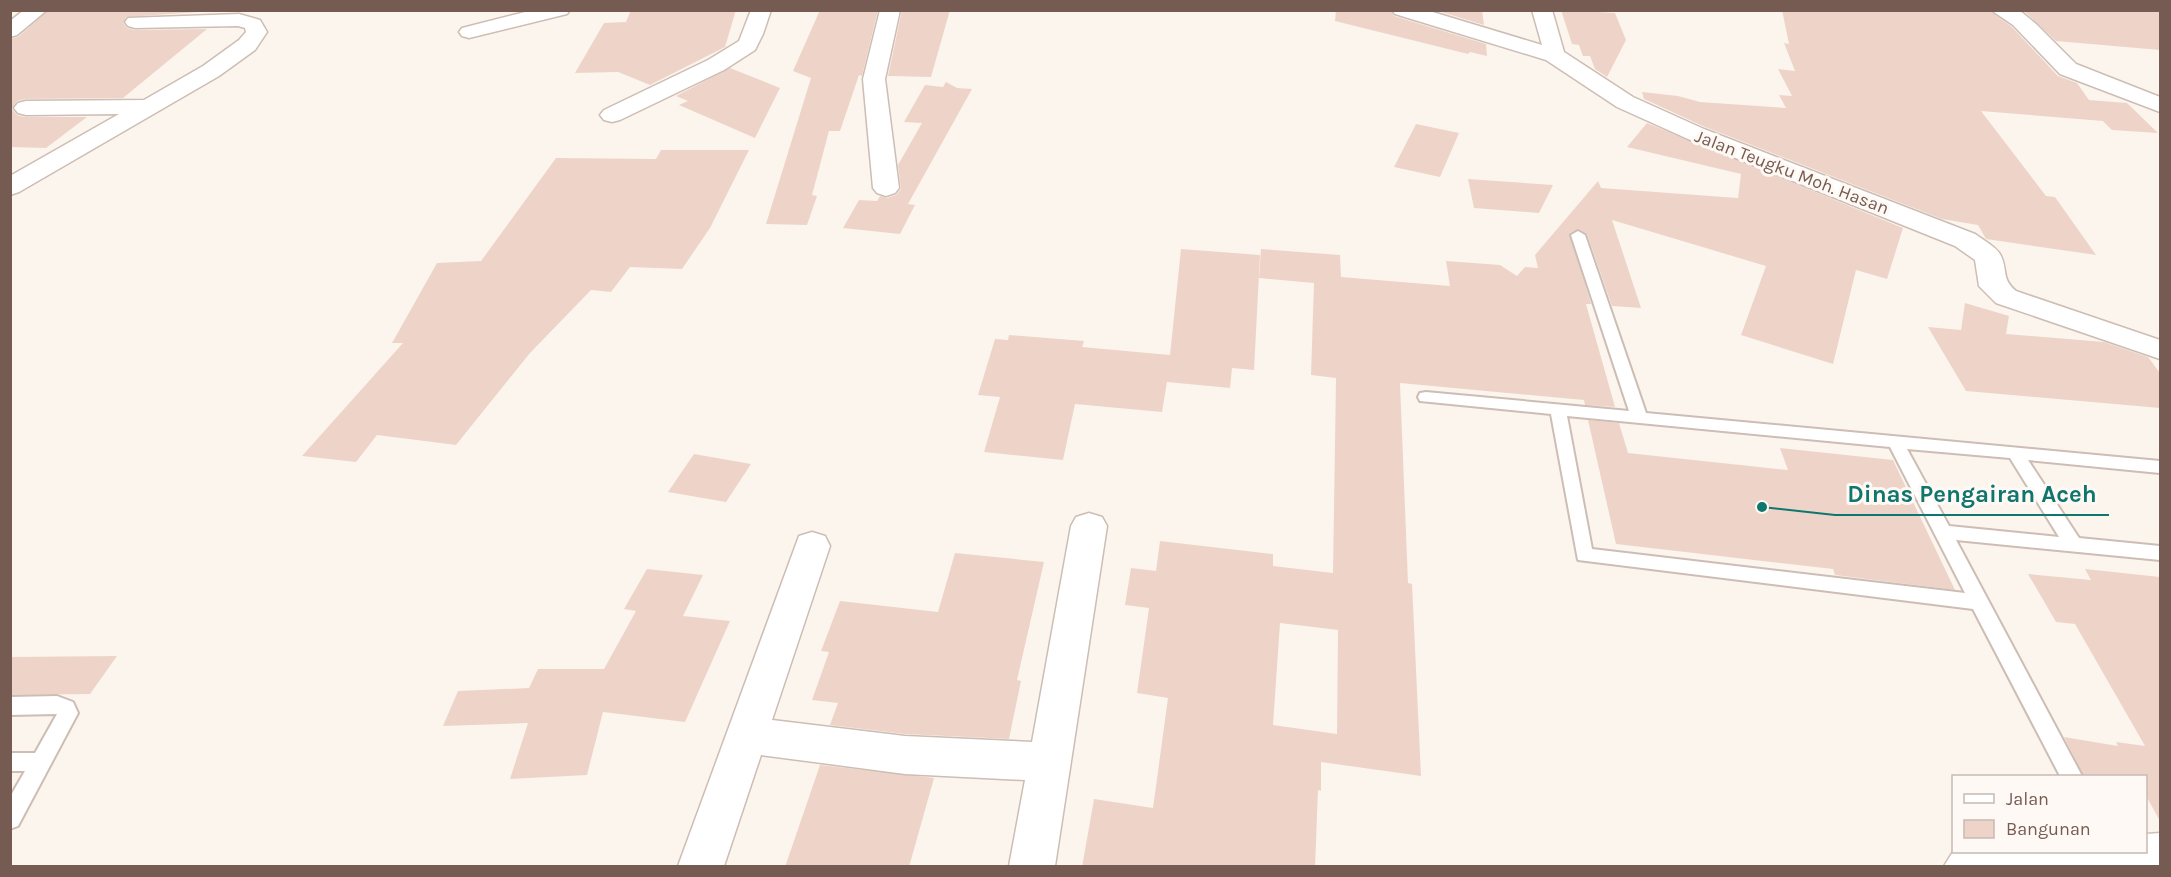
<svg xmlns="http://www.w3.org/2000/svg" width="2171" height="877" font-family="Karla,sans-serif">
  <rect width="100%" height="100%" fill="#fbf5ee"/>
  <g fill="#eed4c8" fill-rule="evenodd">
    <path d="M49,10H229L126,17L123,23L127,28L134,30L207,29L123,98L26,99L17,101L12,109L17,115L25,117H87L46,148L10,147V39L18,37Z"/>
    <path d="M631,10H736L725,47L650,85L618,72L575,73L604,23L626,22Z"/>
    <path d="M820,10H878L862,76L859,75L840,131H829L812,195L817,196L807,225L766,224L811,78L793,71Z"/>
    <path d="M902,10H950L931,77L888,76Z"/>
    <path d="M1336,10H1390L1394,16L1486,44L1487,56L1470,52L1468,54L1335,21Z"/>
    <path d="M1435,10H1482L1484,25Z"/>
    <path d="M1561,10L1615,13L1626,40L1607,77L1595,69L1590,56H1583L1579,45L1572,44Z"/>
    <path d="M1782,10H1989L2012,27L2058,76L2077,83L2089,100L2127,103L2158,133L2112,130L2103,121L1981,111L2046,196L2055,197L2096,255L1986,239L1978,225L1942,219L1705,127L1644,99L1642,92L1678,96L1700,102L1786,108L1779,95L1792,96L1778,69L1795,71L1784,43L1789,44Z"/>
    <path d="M2023,10H2160V50L2056,41Z"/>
    <path d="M730,68L780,88L755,138L679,105L688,101L676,96Z"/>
    <path d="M946,82L957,88L972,89L908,204L915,205L900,234L843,228L859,200L877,201L880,196L887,198L896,195L901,189L898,165L922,123L904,122L925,85L943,87Z"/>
    <path d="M1647,123L1903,228L1887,279L1856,270L1833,364L1741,335L1766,266L1612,220L1641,308L1612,306L1587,234L1579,229L1570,233L1591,304H1586L1615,407L1585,405L1584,400L1400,383L1408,583L1412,584L1421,776L1321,762V791L1318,790L1315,867H1082L1094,799L1153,808L1168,698L1137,693L1149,608L1125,605L1131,568L1156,571L1160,541L1273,554V566L1333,573L1336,378L1311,375L1314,283L1259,278L1261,249L1340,255L1341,277L1450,286L1446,261L1500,265L1517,276L1525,267L1538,268L1535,255L1598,181L1601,188L1738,198L1741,174L1627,147ZM1280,623L1338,630L1337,734L1273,725Z"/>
    <path d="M1416,124L1459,133L1440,177L1394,167Z"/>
    <path d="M661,150H749L710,228L682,269L630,267L611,292L591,290L530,353L456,445L377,435L356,462L302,456L403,343H392L437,263L481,261L556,158L656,159Z"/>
    <path d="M1468,179L1553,185L1539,213L1474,208Z"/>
    <path d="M1181,249L1260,255L1254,370L1232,368L1230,388L1167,382L1162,412L1075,404L1063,460L984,452L1000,397L978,395L995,339L1008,340L1009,335L1084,341L1082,347L1170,355Z"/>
    <path d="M1965,303L2009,316L2006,334L2104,342L2148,357L2160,373V408L1966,391L1928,327L1961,330Z"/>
    <path d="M1588,420L1619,423L1628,453L1788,470L1780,448L1893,460L1955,590L1835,575L1833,569L1616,544Z"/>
    <path d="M694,454L751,464L726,502L668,492Z"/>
    <path d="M955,553L1044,562L1017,680L1021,681L1009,739L905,734L830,725L838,703L812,700L829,652L821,651L840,601L938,612Z"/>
    <path d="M647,569L703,575L683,616L730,621L685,722L603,712L587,775L510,779L528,723L443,726L458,691L529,688L538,669H604L636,611L624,609Z"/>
    <path d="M2085,569L2160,577V821L2145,794V777H2084L2064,737L2118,746L2116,742L2145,746L2075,624L2056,622L2028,574L2091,580Z"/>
    <path d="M117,656L90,694L10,695V657Z"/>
    <path d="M820,765L934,778L909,867H785Z"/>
  </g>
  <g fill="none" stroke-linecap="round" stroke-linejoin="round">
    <g stroke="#cdbdb4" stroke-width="4">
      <g id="lane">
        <path d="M1578,231L1585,235L1646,413L2160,461V473L2028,460L2079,538L2160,546V560L1956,540L2082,776H2060L1973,609L1578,560L1551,414L1420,401L1418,397L1420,393L1426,392L1629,411L1571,235ZM1567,416L1890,447L1965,593L1592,549ZM1907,449L2010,458L2059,537L1949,526Z"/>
        <path d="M57,696L73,702L78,713L18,826L10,829V797L25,771H10V753H35L57,714L10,715V697Z"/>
      </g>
    </g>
    <g stroke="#cdbdb4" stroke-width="3">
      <g id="street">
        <path d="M24,10H47L17,35L10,37V21Z"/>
        <path d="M533,10H570L567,14L469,38L462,36L459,32L462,28Z"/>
        <path d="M751,10H771L763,34L755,50L724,70L620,120L612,122L604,120L600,115L604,110L708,60L739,41Z"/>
        <path d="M880,10H900L885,79L899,188L895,193L886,196L877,193L873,188L863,79Z"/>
        <path d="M1392,10H1426L1542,45L1532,10H1552L1564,52L1633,97L1704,129L1975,234C1983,240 1997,247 2001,256C2008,271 2001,278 2016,291L2160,340V359L1996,303L1979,286L1975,260L1955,246L1688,139L1617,107L1546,60L1395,14Z"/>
        <path d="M1991,10H2019L2036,24L2076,64L2160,97V112L2060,74L2013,25Z"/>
        <path d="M239,14L260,20L267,32L255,50L219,76L19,192L10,195V176L119,114L26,115L18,113L14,108L18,103L26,101L144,100L203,66L239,40L246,32L245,28L238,26L135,28L128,26L125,22L128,18Z"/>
        <path d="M1089,513L1102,517L1107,526L1055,866H1009L1025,780L905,774L761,755L724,866H678L799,536L812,532L825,536L830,546L772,720L905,736L1032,742L1071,526L1076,517Z"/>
      </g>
    </g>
    <g stroke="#d2beb4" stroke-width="3">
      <path id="secondary" d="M2160,833V866H1944L1954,850V852H2146V834Z"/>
    </g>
    <use href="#lane" fill="#fff" fill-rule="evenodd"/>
    <use href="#street" fill="#fff" fill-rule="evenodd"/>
    <use href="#secondary" fill="#fff" fill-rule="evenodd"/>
  </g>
  <g text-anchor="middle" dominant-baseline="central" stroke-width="6" stroke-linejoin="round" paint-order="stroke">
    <g font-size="18" fill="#755b52" stroke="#fef9f4">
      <text transform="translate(1792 172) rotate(21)">Jalan Teugku Moh. Hasan</text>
    </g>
  </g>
  <path fill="none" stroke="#0f766e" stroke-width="2" d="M1762 507L1835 515H2109"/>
  <circle fill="#0f766e" stroke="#fef9f4" stroke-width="2" cx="1762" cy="507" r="6"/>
  <g font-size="24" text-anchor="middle" font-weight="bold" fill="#0f766e" stroke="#fef9f4" stroke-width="6" stroke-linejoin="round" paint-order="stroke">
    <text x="1972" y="502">Dinas Pengairan Aceh</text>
  </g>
  <rect width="2171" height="877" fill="none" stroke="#755b52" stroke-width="24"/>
  <rect x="1952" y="775" width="195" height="78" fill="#fef9f4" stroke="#c7bab3" stroke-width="1.5"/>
  <rect x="1964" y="794" width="30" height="9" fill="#ffffff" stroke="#c7bab3" stroke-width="1.5"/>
  <text x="2006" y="805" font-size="18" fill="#755b52">Jalan</text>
  <rect x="1964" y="820" width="30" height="18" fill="#eed4c8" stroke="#c7bab3" stroke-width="1.5"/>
  <text x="2006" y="835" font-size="18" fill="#755b52">Bangunan</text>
</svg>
